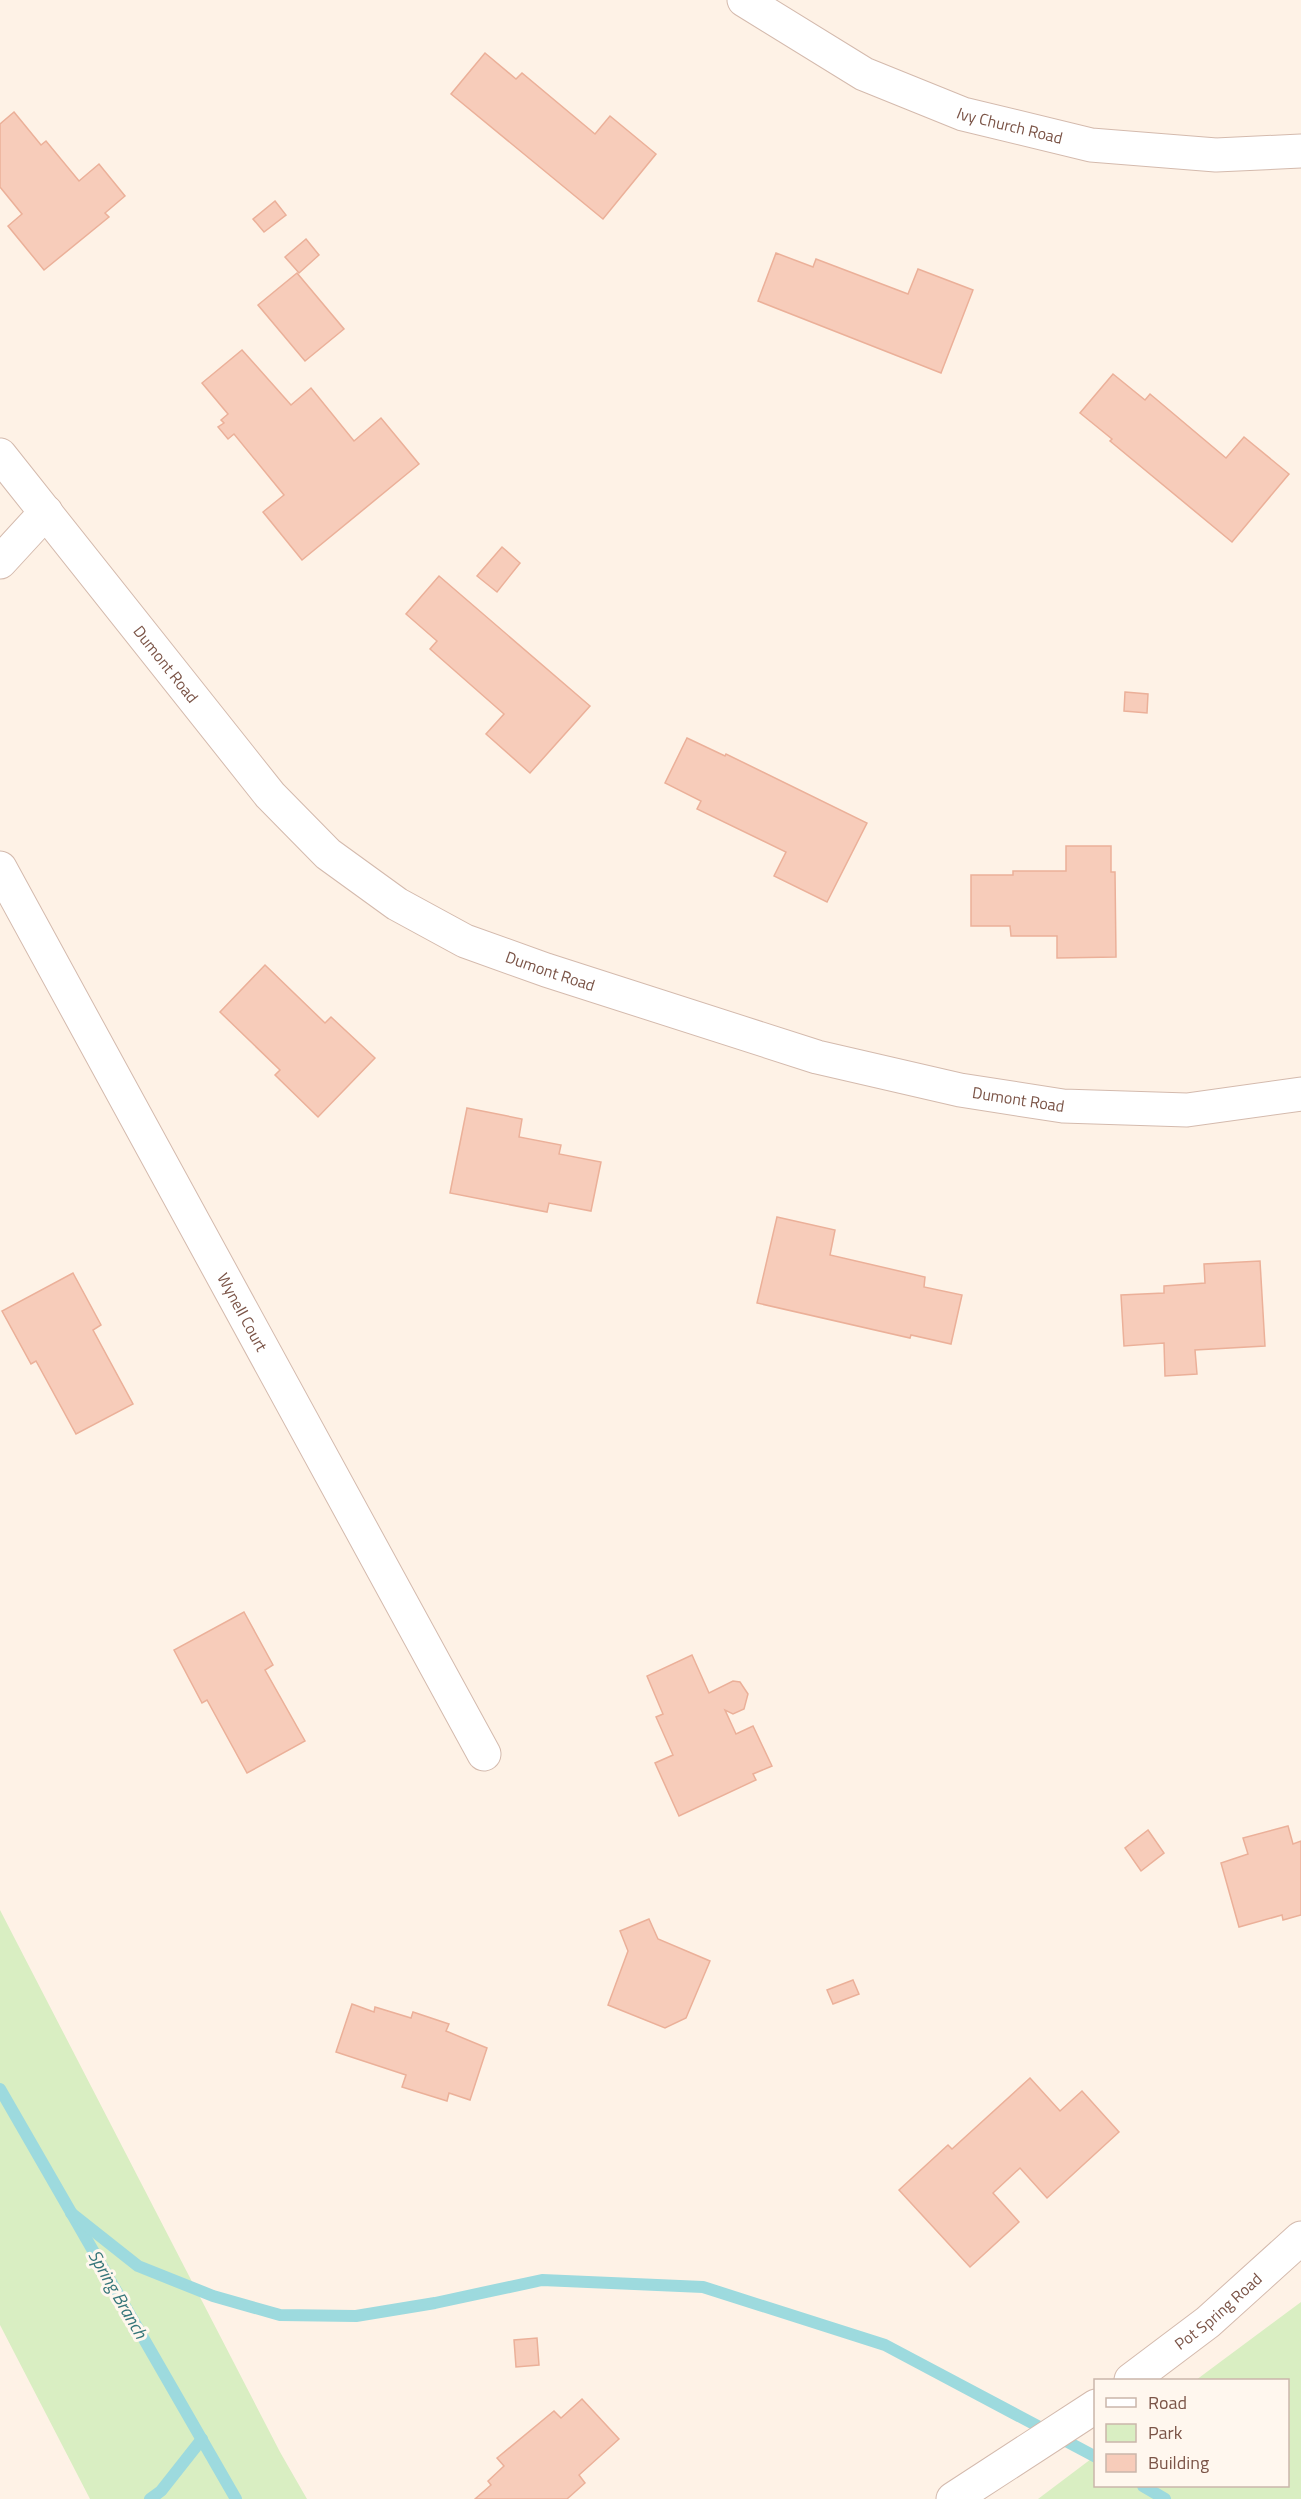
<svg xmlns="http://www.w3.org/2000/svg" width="1301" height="2499" font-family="'Titillium Web',sans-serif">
  <rect width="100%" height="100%" fill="#fef2e6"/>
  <g fill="#d9eec2">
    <path d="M0,1910L280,2452L307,2499H90L0,2325Z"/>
    <path d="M1301,2302V2499H1038L1095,2456L1096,2486H1288V2380H1196Z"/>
  </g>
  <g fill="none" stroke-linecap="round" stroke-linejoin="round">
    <g stroke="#9ddade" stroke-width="12">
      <path d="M0,2089L236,2499"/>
      <path d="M71,2213L138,2266L213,2296L280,2315L356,2316L435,2303L542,2280L703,2287L885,2345L1096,2457"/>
      <path d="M1143,2486L1165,2499"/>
      <path d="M150,2499L161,2491L202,2439"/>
    </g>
  </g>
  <g fill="#f7ccba" stroke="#ebb099" stroke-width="1.5">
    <path d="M485,53L516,79L522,73L595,134L610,116L656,154L603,219L451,94Z"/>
    <path d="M14,112L41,145L46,141L79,181L99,164L125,196L105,213L109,217L44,270L8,226L22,214L0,187V124Z"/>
    <path d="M275,201L286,215L264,232L253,219Z"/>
    <path d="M306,239L319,255L299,273L285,257Z"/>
    <path d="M776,253L813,267L816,259L908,294L918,269L973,290L941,373L758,301Z"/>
    <path d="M297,273L344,329L305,361L258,305Z"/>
    <path d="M242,350L291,405L311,388L354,441L381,418L419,464L302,560L263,512L284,495L234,434L228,439L218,427L224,423L221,420L228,414L202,383Z"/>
    <path d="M1113,374L1145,400L1150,394L1226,458L1244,437L1289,474L1232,542L1110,441L1112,439L1080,413Z"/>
    <path d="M502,547L520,563L497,592L477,576Z"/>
    <path d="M439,576L590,706L530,773L486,734L504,714L430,649L437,641L406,614Z"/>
    <path d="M1125,692L1148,694L1147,713L1124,711Z"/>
    <path d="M687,738L725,756L726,754L867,823L827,902L774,876L786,852L697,809L701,801L665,783Z"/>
    <path d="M1066,846H1111V872H1115L1116,957L1057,958V936H1011L1010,926H971V875H1013V871H1066Z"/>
    <path d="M265,965L325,1023L331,1017L375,1058L318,1117L275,1075L280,1070L220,1012Z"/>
    <path d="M467,1108L522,1119L519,1137L561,1145L559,1154L601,1162L591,1211L549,1203L547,1212L450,1193Z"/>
    <path d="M777,1217L835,1230L830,1255L925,1277L924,1287L962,1295L951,1344L911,1335L910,1338L757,1303Z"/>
    <path d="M1260,1261L1265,1346L1195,1350L1197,1374L1165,1376L1164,1343L1124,1346L1121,1295L1164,1293V1286L1205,1283L1204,1264Z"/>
    <path d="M73,1273L101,1325L93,1330L133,1404L76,1434L36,1361L31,1364L2,1311Z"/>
    <path d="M244,1612L273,1665L265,1670L305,1741L247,1773L207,1700L202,1703L174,1650Z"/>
    <path d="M692,1655L709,1693L733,1681L740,1682L748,1694L744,1709L733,1714L725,1710L736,1734L753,1726L772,1766L753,1774L756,1780L679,1816L655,1763L673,1755L656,1717L663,1714L647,1676Z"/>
    <path d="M1288,1826L1293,1844L1301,1841V1915L1283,1920L1282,1915L1239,1927L1221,1863L1248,1854L1243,1838Z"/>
    <path d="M1148,1830L1164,1853L1141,1871L1125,1848Z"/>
    <path d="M649,1919L658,1939L710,1961L686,2018L665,2028L608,2005L628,1951L620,1931Z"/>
    <path d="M853,1980L859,1994L833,2004L827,1990Z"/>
    <path d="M352,2004L374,2012L375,2007L411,2018L413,2012L449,2024L446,2031L487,2048L470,2100L449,2093L447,2101L402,2087L406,2075L336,2052Z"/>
    <path d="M1030,2078L1060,2111L1082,2091L1119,2132L1047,2198L1020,2168L993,2193L1019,2222L970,2267L899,2190L948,2145L952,2149Z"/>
    <path d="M537,2338L539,2365L516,2367L514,2340Z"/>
    <path d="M582,2399L619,2439L579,2475L585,2483L567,2499H475L491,2485L488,2481L504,2466L497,2458L554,2411L561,2418Z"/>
  </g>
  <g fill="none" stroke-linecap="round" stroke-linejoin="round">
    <g stroke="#d4baad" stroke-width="35">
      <g id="minor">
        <path id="s1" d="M744,0L864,74L963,114L1091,145L1216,155L1301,151"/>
        <path id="s2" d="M0,455L270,795L328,854L397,904L465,941L546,970L817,1057L960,1090L1063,1106L1187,1110L1301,1094"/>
        <path d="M0,562L46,512"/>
        <path id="s3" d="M0,868L484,1754"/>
      </g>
    </g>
    <g stroke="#d4baad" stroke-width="35">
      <g id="tertiary">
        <path id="s4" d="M1131,2380L1208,2322L1301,2238"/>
        <path d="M953,2499L1096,2406"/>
      </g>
    </g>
    <use href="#minor" stroke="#fff" stroke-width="33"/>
    <use href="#tertiary" stroke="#fff" stroke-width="33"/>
  </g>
  <g text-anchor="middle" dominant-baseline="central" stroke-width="6" stroke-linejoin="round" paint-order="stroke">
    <g font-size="16" fill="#7b5447" stroke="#fff7ee">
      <text stroke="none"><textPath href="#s1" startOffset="296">Ivy Church Road</textPath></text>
      <text stroke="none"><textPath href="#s2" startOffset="267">Dumont Road</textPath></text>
      <text stroke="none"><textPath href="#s2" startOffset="770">Dumont Road</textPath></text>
      <text stroke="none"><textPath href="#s2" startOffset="1256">Dumont Road</textPath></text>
      <text stroke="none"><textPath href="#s3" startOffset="506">Wynell Court</textPath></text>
      <text stroke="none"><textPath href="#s4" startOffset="111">Pot Spring Road</textPath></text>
    </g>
    <g font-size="18" font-style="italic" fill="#36767a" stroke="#fff7ee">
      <text transform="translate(118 2294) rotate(60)">Spring Branch</text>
    </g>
  </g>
  <rect x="1094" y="2379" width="195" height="108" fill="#fff7ee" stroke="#cab6ab" stroke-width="1.5"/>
  <rect x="1106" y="2398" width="30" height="9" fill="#ffffff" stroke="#cab6ab" stroke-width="1.5"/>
  <text x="1148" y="2409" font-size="18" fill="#7b5447">Road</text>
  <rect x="1106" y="2424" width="30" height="18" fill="#d9eec2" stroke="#cab6ab" stroke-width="1.5"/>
  <text x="1148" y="2439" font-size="18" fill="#7b5447">Park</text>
  <rect x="1106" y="2454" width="30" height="18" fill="#f7ccba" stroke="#cab6ab" stroke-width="1.5"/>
  <text x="1148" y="2469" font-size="18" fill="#7b5447">Building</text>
</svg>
